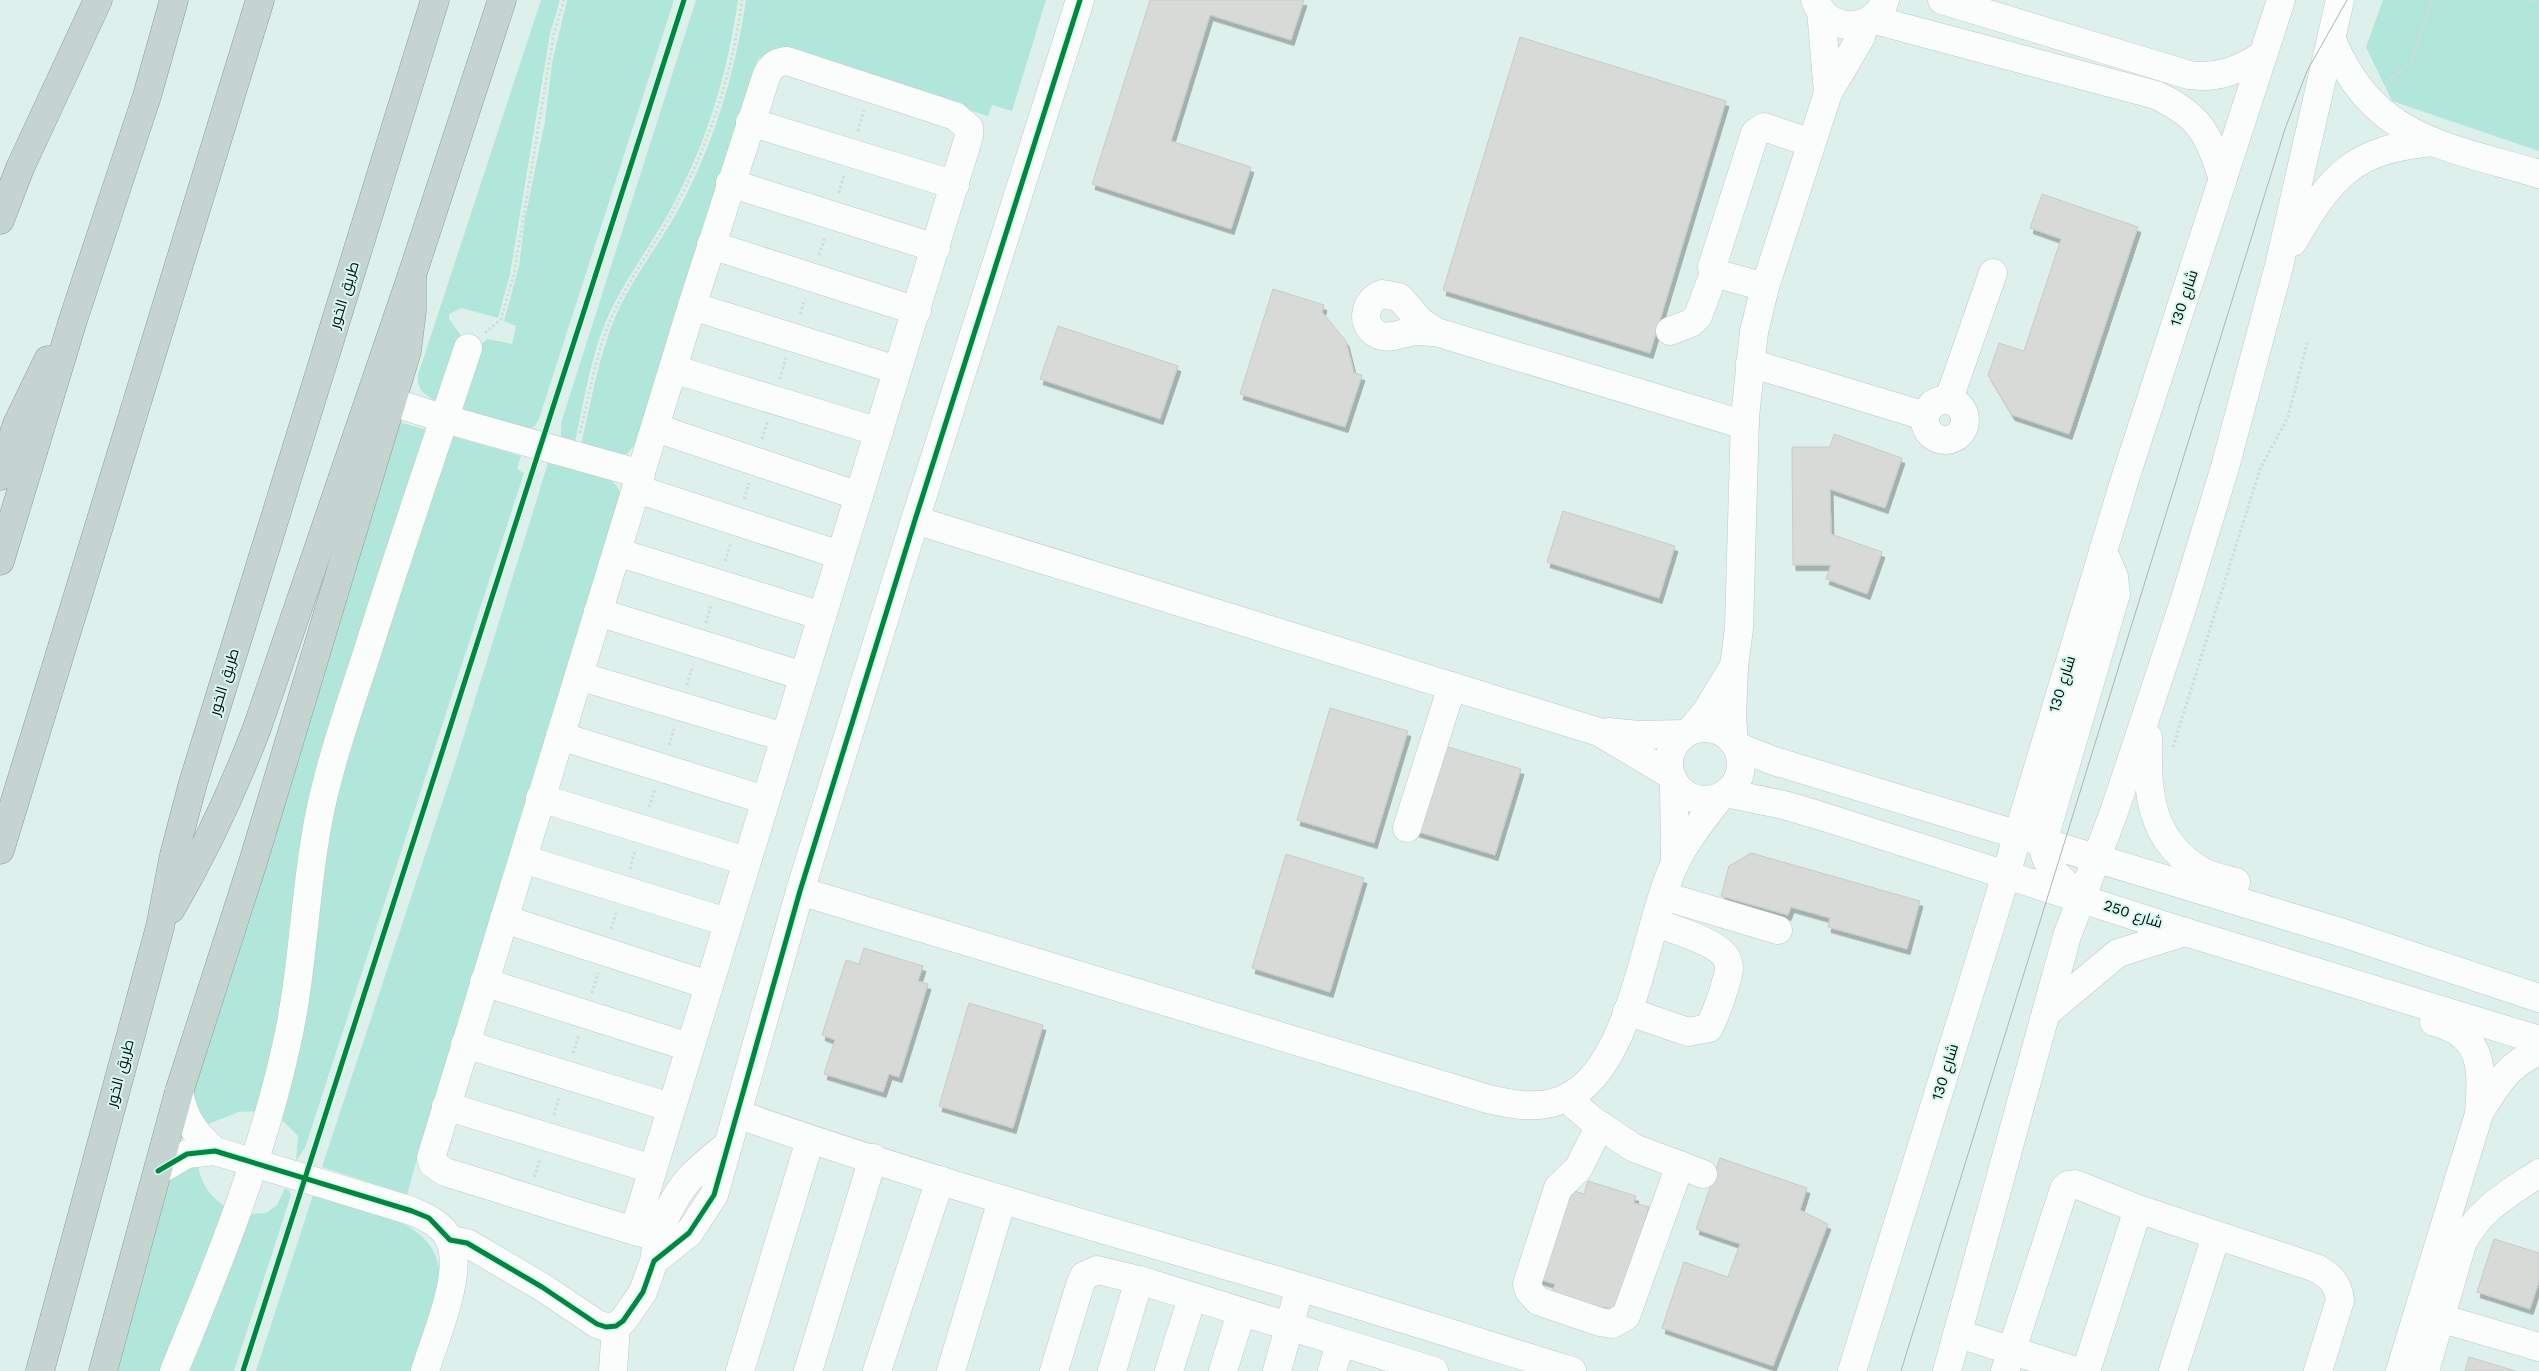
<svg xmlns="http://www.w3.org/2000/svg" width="2539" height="1371" font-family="'Work Sans',Cairo,sans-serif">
  <defs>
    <filter id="shadow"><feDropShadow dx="3" dy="5.5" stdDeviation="0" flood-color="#0004"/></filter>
  </defs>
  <rect width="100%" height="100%" fill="#def0ec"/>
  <g fill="#b0e7da">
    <path d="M541,0H560L550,34L510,274L498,318L462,308L449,314V319L460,334L461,343L444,405C430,398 416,393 418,375Z"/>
    <path d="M567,0H674L539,419L535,426L527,430L454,409L481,344L488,339L512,344L516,326L504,321L519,266L525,218L545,121L552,63Z"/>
    <path d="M696,0H738C728,70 709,136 676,199C655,241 625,277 606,321C590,359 584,402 575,442L561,439V423Z"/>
    <path d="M746,0H1046L1012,111L992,105L988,116L786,53H773L758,59L679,303L637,442L627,454L619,455L581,444C591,403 598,359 614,320C631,279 660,244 681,205C715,141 735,72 746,0Z"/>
    <path d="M2383,0H2539V151L2392,101L2366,47Z"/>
    <path d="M399,422L434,432L343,705L264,1111L239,1112L208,1124L202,1122L193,1098L194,1086Z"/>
    <path d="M451,436L521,456L517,469L524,473L305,1148L296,1161L298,1136L280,1118L333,785Z"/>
    <path d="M548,463L605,477C616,483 620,488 621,499L433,1103L407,1195L322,1167L456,761Z"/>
    <path d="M198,1165C202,1188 213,1200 234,1212L167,1371H112L166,1177Z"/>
    <path d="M285,1188L290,1191L291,1195L234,1371H181L244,1214L266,1213L277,1205Z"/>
    <path d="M313,1195C363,1210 454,1219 438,1294C433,1320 422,1346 414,1371H256Z"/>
  </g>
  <g fill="#d8dad7" stroke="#c9cbc8" filter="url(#shadow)">
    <path d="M1150,0H1304L1291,40L1210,15L1171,141L1251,167L1231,229L1092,184Z"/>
    <path d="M1520,37L1726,101L1650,353L1443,290Z"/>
    <path d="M2042,194L2138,227L2069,434L2012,415L1988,375L1999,343L2024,351L2061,239L2030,228Z"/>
    <path d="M1273,289L1324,305L1322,312L1346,341L1354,373L1362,375L1345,427L1240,394Z"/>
    <path d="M1058,326L1178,366L1160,419L1040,379Z"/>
    <path d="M1834,434L1902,458L1885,508L1830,489L1831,534L1882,552L1867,594L1826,579L1831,565H1793L1792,447H1830Z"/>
    <path d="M1563,511L1675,546L1659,598L1547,562Z"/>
    <path d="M1330,708L1408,731L1374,843L1297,820Z"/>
    <path d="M1438,744L1521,769L1495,855L1412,830Z"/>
    <path d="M1751,853L1920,901L1907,949L1828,927L1830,918L1791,907L1788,915L1721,896L1729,866Z"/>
    <path d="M1286,854L1364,878L1330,992L1252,968Z"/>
    <path d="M864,948L923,966L918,981L928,984L899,1077L889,1074L883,1092L824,1074L835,1040L822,1035L846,960L859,964Z"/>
    <path d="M969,1003L1043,1025L1013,1128L939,1106Z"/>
    <path d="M1720,1158L1807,1188L1800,1210L1828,1224L1773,1366L1662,1328L1684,1262L1728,1277L1740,1244L1696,1229Z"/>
    <path d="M1588,1181L1636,1196L1634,1203L1649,1207L1618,1311L1603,1307L1601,1314L1551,1299L1555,1284L1539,1279L1566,1188L1584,1194Z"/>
    <path d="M2494,1239L2539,1253V1281L2530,1309L2477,1292Z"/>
    <path d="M2469,1357L2515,1371H2465Z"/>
  </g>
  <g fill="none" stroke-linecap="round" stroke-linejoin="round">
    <g stroke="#bccac7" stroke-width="29">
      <g id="minor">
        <path d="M1815,0C1826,33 1874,34 1885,0"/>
        <path d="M1942,0L2189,75C2218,79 2239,70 2263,55"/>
        <path d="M1821,10L1828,93"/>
        <path d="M1871,19L2156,95C2201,116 2208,134 2223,179"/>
        <path d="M2332,40C2373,140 2446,146 2539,174"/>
        <path d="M750,122L955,185"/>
        <path d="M730,183L936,248"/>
        <path d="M2293,242C2331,176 2353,149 2433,142"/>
        <path d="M711,245L917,311"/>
        <path d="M1765,287L1714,273L1712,267L1718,248L1755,133L1764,127L1811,143"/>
        <path d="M1382,294L1399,297L1420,321L1436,332C1429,332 1422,331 1416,331C1403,332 1389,341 1377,334C1359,324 1365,300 1382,294Z"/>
        <path d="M692,306L897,370"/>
        <path d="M1670,331L1691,323L1698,316L1714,273"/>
        <path d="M1436,332L1745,425"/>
        <path d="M1750,363L1925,416"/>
        <path d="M673,369L879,432"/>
        <path d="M1949,399L1993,273"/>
        <circle cx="1945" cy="420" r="20"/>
        <path d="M392,402L445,419L641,474"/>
        <path d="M656,428L859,496"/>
        <path d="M637,489L840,555"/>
        <path d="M915,520L1599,732L1671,775"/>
        <path d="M617,552L822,616"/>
        <path d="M598,612L803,676"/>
        <path d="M579,676L784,737"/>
        <circle cx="1705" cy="764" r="36"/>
        <path d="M1690,731L1706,712L1732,669"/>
        <path d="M1608,732L1639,735L1684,734"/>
        <path d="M560,736L765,800"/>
        <path d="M2148,737C2147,792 2149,841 2203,872C2212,877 2225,879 2236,882"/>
        <path d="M1734,742L1732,717L1734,666L1739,628L1745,417L1754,332L1765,287L1828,93L1861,37L1864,23"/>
        <path d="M1736,746L1774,761L2343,933L2539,998"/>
        <path d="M1674,781L1675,864"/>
        <path d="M1726,793L1784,805L1818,815L2185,932L2539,1040"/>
        <path d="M540,798L746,861"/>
        <path d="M1407,828L1452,686"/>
        <path d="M523,859L727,922"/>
        <path d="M800,891L1488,1099C1514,1105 1541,1110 1566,1098C1633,1067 1645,926 1675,863C1687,839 1704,818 1720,797"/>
        <path d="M2077,893C2059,878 2044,867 2043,842L2116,594L2114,577L2103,551"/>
        <path d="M1664,896L1778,930"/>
        <path d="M504,919L708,985"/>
        <path d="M484,982L689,1047"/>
        <path d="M1627,1011L1688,1032L1709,1028C1715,1015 1720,1003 1724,989C1726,981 1731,971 1728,962C1723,943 1674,930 1656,923"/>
        <path d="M2046,1013L2118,953L2185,932"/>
        <path d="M465,1044L670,1107"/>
        <path d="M179,1092C185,1121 194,1132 215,1151"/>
        <path d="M1566,1098L1592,1120L1634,1148L1703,1174"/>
        <path d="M446,1106L652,1169"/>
        <path d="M2481,1110C2498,1083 2508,1065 2539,1051"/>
        <path d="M737,1114C922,1179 1111,1231 1299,1287C1390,1314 1481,1343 1572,1371"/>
        <path d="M1600,1125L1578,1169L1558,1188L1527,1284L1529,1291L1538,1301L1600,1322L1612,1324L1626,1316L1680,1165"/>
        <path d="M158,1171L187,1154L215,1151L412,1211C426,1217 444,1225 450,1241C464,1274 435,1337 425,1371"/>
        <path d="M634,1231L969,136V128L955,116L787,61C777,62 772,65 767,74L692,306L431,1158L433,1164L445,1172C516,1193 585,1218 657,1237"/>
        <path d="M450,1240L467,1243L542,1287L597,1324L606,1327L616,1326L623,1321L643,1292L654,1261L689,1233L714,1195L800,891L915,520L1080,0"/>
        <path d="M655,1254C658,1229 673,1196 691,1177C701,1166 715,1156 726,1146"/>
        <path d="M2440,1318L2539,1347"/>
        <path d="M1959,1334L2076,1371"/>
        <path d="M174,1371C218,1265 261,1159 286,1047C306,960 304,868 327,782C338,738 353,696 367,653C399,551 434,450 468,348"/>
        <path d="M613,1371L616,1326"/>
        <path d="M740,1371L810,1140"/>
        <path d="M808,1371L873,1158"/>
        <path d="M877,1371L940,1180"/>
        <path d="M951,1371L1002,1200"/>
        <path d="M1054,1371L1080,1285L1084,1276L1097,1270L1139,1280L1434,1371"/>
        <path d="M1112,1371L1139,1280"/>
        <path d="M1169,1371L1192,1298"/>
        <path d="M1223,1371L1241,1313"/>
        <path d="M1277,1371L1300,1287"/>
        <path d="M1332,1371L1340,1344"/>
        <path d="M1852,1371L1991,924L2124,482L2281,0"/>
        <path d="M1947,1371L2067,936L2114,812L2183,605L2225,467L2279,266L2340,0"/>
        <path d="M2005,1371L2064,1189L2068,1185L2075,1184L2138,1209"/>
        <path d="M2086,1371L2138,1209L2316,1268C2330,1276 2338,1283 2340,1300L2318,1371"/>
        <path d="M2173,1371L2216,1236"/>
        <path d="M2400,1371L2479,1114C2482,1070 2485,1035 2434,1022"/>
        <path d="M2425,1371L2462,1244C2479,1209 2508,1194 2539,1173"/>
      </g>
    </g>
    <g stroke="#899f9a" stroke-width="29">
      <g id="highway">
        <path d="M0,220L20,168L98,0"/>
        <path d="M0,476L17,424L48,360"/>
        <path d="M0,561L73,320L147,96L174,0"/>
        <path d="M0,850L260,0"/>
        <path d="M171,909C206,849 232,793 257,728L412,275L502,0"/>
        <path d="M40,1371L160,927L174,855L193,783L435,0"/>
        <path d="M103,1371L179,1092L253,862L407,351L412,311V275"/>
      </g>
    </g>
    <g stroke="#d5dbd9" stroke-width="3" stroke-dasharray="2.5 2.5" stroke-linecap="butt">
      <path d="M2530,0L2539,3"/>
      <path d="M2386,83L2412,62L2431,0"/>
      <path d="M858,131L864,110"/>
      <path d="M839,193L844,175"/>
      <path d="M819,255L825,237"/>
      <path d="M800,314L805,299"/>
      <path d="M485,333L501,319L514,274L554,33L564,0"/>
      <path d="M780,379L786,358"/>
      <path d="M580,433C589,395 596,353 612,317C628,280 652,249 671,215C708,148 732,76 742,0"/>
      <path d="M762,439L768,421"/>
      <path d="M744,499L749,483"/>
      <path d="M725,561L731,543"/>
      <path d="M706,623L711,605"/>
      <path d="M687,685L693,665"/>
      <path d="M669,745L674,729"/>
      <path d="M2173,747L2260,469L2288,417L2307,343"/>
      <path d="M649,807L655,789"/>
      <path d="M630,869L635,851"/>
      <path d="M611,929L616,913"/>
      <path d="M592,993L598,973"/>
      <path d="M573,1053L579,1035"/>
      <path d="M554,1115L559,1097"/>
      <path d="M534,1177L540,1159"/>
    </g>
    <use href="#minor" stroke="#fafdfc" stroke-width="28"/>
    <use href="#highway" stroke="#c5d4d1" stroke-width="28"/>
    <path stroke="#b1b4b4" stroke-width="1" d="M1901,1371L2285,129L2307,71L2347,0"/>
    <g stroke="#d6f8ef" stroke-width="8">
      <g id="cycleway">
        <path d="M158,1171L187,1154L215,1151L412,1211L429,1218L450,1240L467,1243L542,1287L597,1324L606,1327L616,1326L623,1321L643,1292L654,1261L689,1233L714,1195L800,891L915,520L1080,0"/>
        <path d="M243,1371L684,0"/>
      </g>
    </g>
    <use href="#cycleway" stroke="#00873e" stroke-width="5"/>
  </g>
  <g text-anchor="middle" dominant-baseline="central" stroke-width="4" stroke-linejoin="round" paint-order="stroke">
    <g font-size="15" fill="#040e0c" stroke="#d6f8ef">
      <text transform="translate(344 295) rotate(-73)">طريق الخور</text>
      <text transform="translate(2184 298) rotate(-72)">شارع 130</text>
      <text transform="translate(224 682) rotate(-73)">طريق الخور</text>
      <text transform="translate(2062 684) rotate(-73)">شارع 130</text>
      <text transform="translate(2133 914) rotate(18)">شارع 250</text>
      <text transform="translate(1945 1072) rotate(-73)">شارع 130</text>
      <text transform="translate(120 1073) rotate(-75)">طريق الخور</text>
    </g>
  </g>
</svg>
